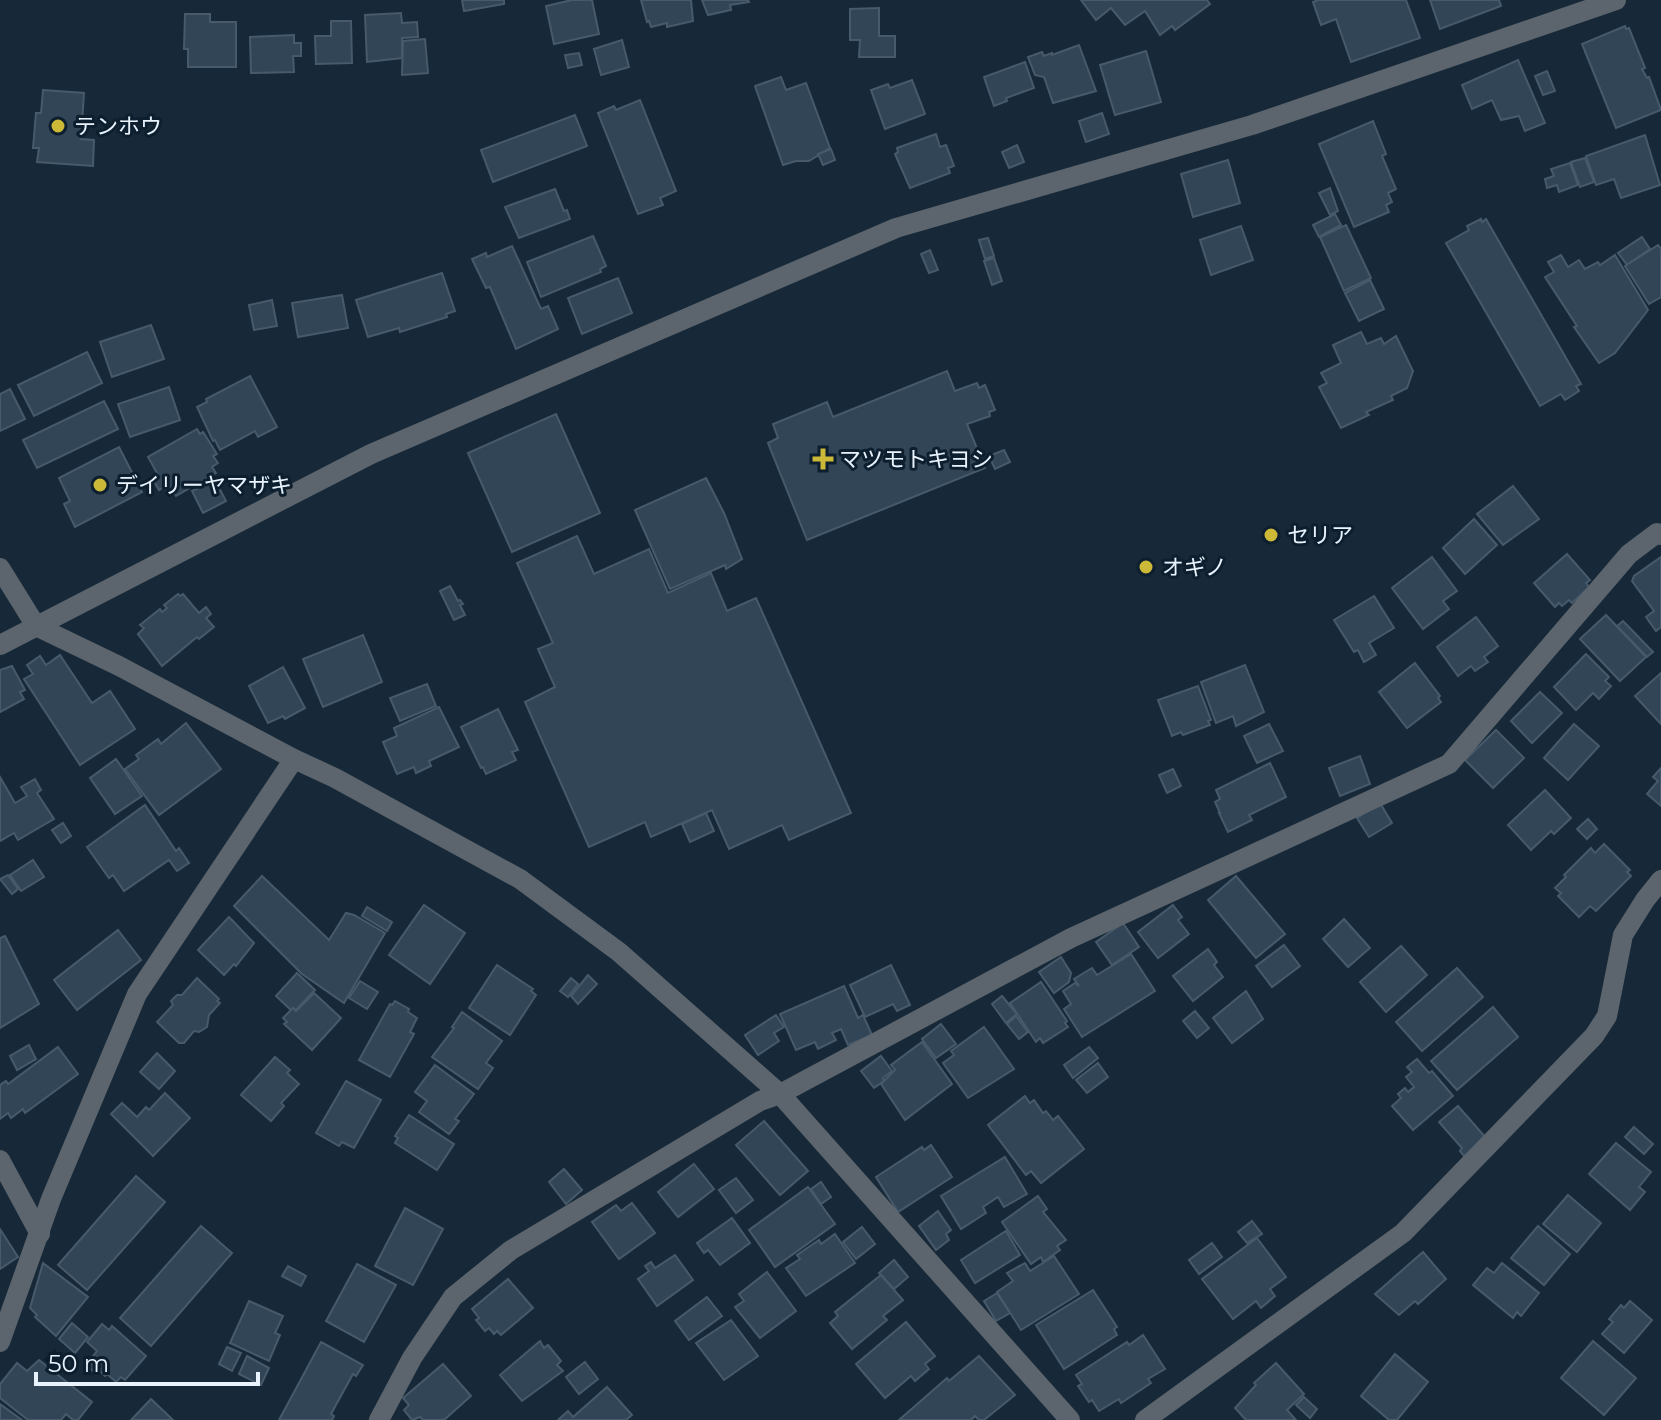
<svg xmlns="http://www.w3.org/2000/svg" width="1661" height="1420" font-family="Montserrat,'Noto Sans JP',sans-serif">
  <rect width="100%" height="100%" fill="#172938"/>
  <g fill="#324556" stroke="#475a6c" stroke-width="2">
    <path d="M462,0H504V4L464,11Z"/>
    <path d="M572,0H592L599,34L554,44L546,6Z"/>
    <path d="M641,0H691L693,21L667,27V23L651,27L649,21L647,22Z"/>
    <path d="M702,0H748L749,2L730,5L731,10L708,15Z"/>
    <path d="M1081,0H1207L1210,4L1175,30L1172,26L1160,35L1145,11L1125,25L1111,8L1096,20Z"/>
    <path d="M1318,0H1406L1420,38L1351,62L1336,19L1321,25L1313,2Z"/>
    <path d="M1430,0H1499L1501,6L1440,29Z"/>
    <path d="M879,8V36H895V57H859L860,40H850V9Z"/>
    <path d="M401,13L402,23L417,22L418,37L402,38V58L367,62L365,15Z"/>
    <path d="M185,14H210V22H236V67H188V49H184Z"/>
    <path d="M331,21H351L352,63L316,64L315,36H331Z"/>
    <path d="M1625,26L1626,29L1629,28L1645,68L1642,69L1647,78L1649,77L1661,110L1616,128L1582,44Z"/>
    <path d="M294,35V43H301V56H293L294,72L251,73L250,37Z"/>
    <path d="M425,39L428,73L402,75L403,41Z"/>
    <path d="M622,40L629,67L601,75L594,49Z"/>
    <path d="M1079,45L1096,91L1053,103L1044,77L1035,75L1028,57L1042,52L1044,56L1052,53V55Z"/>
    <path d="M1146,51L1161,102L1115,115L1100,65Z"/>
    <path d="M579,53L582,65L568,68L565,55Z"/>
    <path d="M1518,60L1545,123L1525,131L1519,116L1501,120L1492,100L1472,109L1462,85Z"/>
    <path d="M1025,62L1034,88L1006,98L1007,101L994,106L984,77Z"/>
    <path d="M1547,71L1555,91L1543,95L1535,76Z"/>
    <path d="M781,77L786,90L806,83L830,148L809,161H796L783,165L755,86Z"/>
    <path d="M912,80L925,114L885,129L871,90L888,84L890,88Z"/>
    <path d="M43,90L84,93L81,139L94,140L93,166L37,162L39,148H33L36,113H41Z"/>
    <path d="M640,100L676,191L660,198L663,205L638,214L598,113L614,106L616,110Z"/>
    <path d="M1102,113L1109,134L1086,142L1079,121Z"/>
    <path d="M575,115L587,146L493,182L481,150Z"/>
    <path d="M1373,121L1386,154L1382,156L1396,189L1388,193L1392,202L1386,205L1389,212L1354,227L1319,144Z"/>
    <path d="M936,134L940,147L946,145L954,166L948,168L950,173L910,188L895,154L898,152L897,148Z"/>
    <path d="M1645,135L1660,185L1621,198L1614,179L1596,185L1586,156Z"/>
    <path d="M1017,145L1024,162L1009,168L1002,152Z"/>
    <path d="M831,149L835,160L823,165L818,154Z"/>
    <path d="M1585,158L1594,182L1580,187L1571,162Z"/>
    <path d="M1228,160L1240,203L1193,217L1181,174Z"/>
    <path d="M1570,163L1578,185L1559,192L1557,185L1547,188L1545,179L1554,176L1551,169Z"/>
    <path d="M1330,188L1338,211L1330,215L1319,193Z"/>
    <path d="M555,189L564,211L567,210L570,219L519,238L505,207Z"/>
    <path d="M1335,214L1341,225L1319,237L1313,225Z"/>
    <path d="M1481,219L1482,222L1486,219L1581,384L1576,386L1579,391L1565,400L1561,394L1540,406L1446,243L1469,230L1467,226Z"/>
    <path d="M1346,225L1371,278L1344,291L1320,237Z"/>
    <path d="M1241,226L1253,260L1211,275L1200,240Z"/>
    <path d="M593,236L606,266L600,269L601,272L541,297L527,262Z"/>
    <path d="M1642,237L1650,249L1627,265L1618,253Z"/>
    <path d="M988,238L994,256L985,259L979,240Z"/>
    <path d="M1658,245L1661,249V297L1649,304L1625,266Z"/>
    <path d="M512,246L541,309L548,306L558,329L516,349L490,287L486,288L472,259L486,253L487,257Z"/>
    <path d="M930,250L938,270L929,273L921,254Z"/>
    <path d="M1561,255L1568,267L1579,260L1585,269L1598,262L1600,265L1615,255L1648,310L1615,353L1599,363L1574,327L1577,326L1545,277L1554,272L1548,262Z"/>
    <path d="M994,258L1002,281L992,285L984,261Z"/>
    <path d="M442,273L455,311L446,314L447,317L400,332L399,328L368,337L356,300Z"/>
    <path d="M618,278L632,313L582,334L568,298Z"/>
    <path d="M1370,280L1384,309L1359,321L1345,293Z"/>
    <path d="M342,295L348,328L298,337L292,303Z"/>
    <path d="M272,300L277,326L254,330L249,305Z"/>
    <path d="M151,325L164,359L112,377L100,342Z"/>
    <path d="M1361,332L1367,344L1381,338L1384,344L1396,336L1413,371L1407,388L1391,396L1393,400L1366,412L1369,415L1341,428L1319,387L1327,383L1321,373L1341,363L1333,345Z"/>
    <path d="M87,352L102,383L34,416L18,385Z"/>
    <path d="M947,371L955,391L977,383L979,388L985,385L995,410L989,412L990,416L967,424L985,468L807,540L768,443L778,438L773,424L827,402L833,417Z"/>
    <path d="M250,376L277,427L258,437L255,431L220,450L215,440L213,441L197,407L207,402L206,399Z"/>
    <path d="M169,387L180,420L130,437L118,404Z"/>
    <path d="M10,389L25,419L0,431V394Z"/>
    <path d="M104,401L118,429L37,468L23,440Z"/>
    <path d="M556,414L600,513L512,552L468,453Z"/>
    <path d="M197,429L200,434L203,432L217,454L213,456L218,463L212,467L216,473L176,496L174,493L169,495L164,487L159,490L152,478L158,475L148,457Z"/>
    <path d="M119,447L142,492L75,527L64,504L70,501L59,478Z"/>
    <path d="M1004,450L1010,462L995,469L989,456Z"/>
    <path d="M706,478L724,513L742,559L726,569L725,565L670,589L635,510Z"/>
    <path d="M215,480L226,501L203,513L192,491Z"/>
    <path d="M1513,486L1539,519L1503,545L1477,514Z"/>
    <path d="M1474,519L1497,545L1465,574L1443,548Z"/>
    <path d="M577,536L594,574L649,549L668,593L711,573L727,611L756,598L851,813L789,840L782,825L729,849L712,810L651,837L645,822L589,847L525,702L555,687L538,649L553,643L517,563Z"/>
    <path d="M1567,554L1590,580L1586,583L1589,587L1572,603L1569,600L1562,606L1559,603L1555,607L1534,583Z"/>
    <path d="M1432,557L1457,591L1443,601L1449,609L1423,629L1392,588Z"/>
    <path d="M1661,557V627L1656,631L1646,617L1654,611L1632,581L1634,576Z"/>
    <path d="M450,586L458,601L460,600L463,604L460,605L465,615L454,620L440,591Z"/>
    <path d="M178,594L180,596L183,594L199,613L206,607L211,614L206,618L214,627L199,639L197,637L162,666L138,634L144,628L140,625L160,609L162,612L167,608L164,605Z"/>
    <path d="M1374,596L1394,628L1369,643L1376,655L1364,662L1358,650L1354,652L1334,620Z"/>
    <path d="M1606,615L1646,657L1620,681L1580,639Z"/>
    <path d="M1476,617L1498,646L1484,657L1488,662L1475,671L1471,666L1458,676L1437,647Z"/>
    <path d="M1623,621L1653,652L1647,657L1617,626Z"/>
    <path d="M363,635L382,682L323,707L303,659Z"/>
    <path d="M1586,654L1609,677L1605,681L1611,686L1599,699L1593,693L1576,710L1554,687Z"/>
    <path d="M60,655L92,703L110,691L135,729L80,765L24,679L33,674L27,665L40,656L46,665Z"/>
    <path d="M1415,663L1440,696L1438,698L1441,702L1407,728L1379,692Z"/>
    <path d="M1245,665L1264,712L1236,726L1233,716L1216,723L1201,682Z"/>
    <path d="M12,666L25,690L20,692L24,699L0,712V670Z"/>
    <path d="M283,667L305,708L285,719L283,716L268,723L249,686Z"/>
    <path d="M1661,673V724L1635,696Z"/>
    <path d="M427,684L436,706L400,721L390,698Z"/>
    <path d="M1198,686L1211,720L1208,721L1210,725L1183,735L1181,732L1172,736L1158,700Z"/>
    <path d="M1540,692L1562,713L1532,743L1511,721Z"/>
    <path d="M439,707L459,747L429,761L431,766L416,773L414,767L397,774L383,742L397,736L394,728Z"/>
    <path d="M498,709L518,750L512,752L516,760L486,774L483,767L481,768L461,727Z"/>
    <path d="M186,723L221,769L159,815L125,769L139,759L136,755L158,739L161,744Z"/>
    <path d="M1269,724L1283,751L1257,763L1244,736Z"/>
    <path d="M1574,724L1599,746L1568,780L1544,758Z"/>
    <path d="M1496,730L1524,758L1493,788L1465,760Z"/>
    <path d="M1360,756L1370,784L1340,796L1329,768Z"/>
    <path d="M116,759L142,796L115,814L90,778Z"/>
    <path d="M1270,763L1286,797L1249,815L1252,820L1228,832L1219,813H1220L1215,802L1220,799L1216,790Z"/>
    <path d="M1661,768V806L1647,794L1658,781L1653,777Z"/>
    <path d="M1173,769L1181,786L1167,793L1159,775Z"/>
    <path d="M0,777L15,803L27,796L21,787L35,779L41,790L37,793L54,819L18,840L14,833L0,841Z"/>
    <path d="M1545,790L1571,818L1554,834L1551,831L1531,850L1508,825Z"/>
    <path d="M1380,803L1392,823L1369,837L1357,818Z"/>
    <path d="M145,805L176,851L179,848L189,863L177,871L169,860L124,891L113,875L109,878L87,847Z"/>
    <path d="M706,813L714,831L690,842L682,824Z"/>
    <path d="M1588,819L1597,829L1587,839L1577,829Z"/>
    <path d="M63,823L71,836L61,843L52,830Z"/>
    <path d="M1604,844L1630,870L1627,872L1631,876L1596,911L1590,906L1579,917L1558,896L1561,893L1555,888L1566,877L1564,875L1591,848L1595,853Z"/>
    <path d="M33,860L44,877L21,891L10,875Z"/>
    <path d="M8,875L18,889L12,894L0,879Z"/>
    <path d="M262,876L329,940L346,913L354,915L385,933L344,1003L302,974L234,906Z"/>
    <path d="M1236,876L1285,934L1256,958L1208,900Z"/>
    <path d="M424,905L465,933L430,984L389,955Z"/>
    <path d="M1173,905L1182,917L1178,920L1189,934L1158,958L1138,932Z"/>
    <path d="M367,907L392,922L387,931L362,916Z"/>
    <path d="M229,917L254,943L236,966L234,964L224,975L198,950Z"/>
    <path d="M1344,919L1370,948L1348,967L1323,939Z"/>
    <path d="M1123,923L1139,947L1112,965L1096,942Z"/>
    <path d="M118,930L141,960L77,1010L54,980Z"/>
    <path d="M5,936L39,1004L0,1028V938Z"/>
    <path d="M1284,945L1300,966L1272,987L1256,966Z"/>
    <path d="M1401,946L1427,975L1386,1012L1360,982Z"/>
    <path d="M1208,949L1217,962L1214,965L1223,977L1193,1001L1173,976Z"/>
    <path d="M1131,954L1155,991L1082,1037L1064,1009L1071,1004L1063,991L1075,983L1079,986L1074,979L1092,968L1097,975Z"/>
    <path d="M1061,957L1071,973L1069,982L1054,993L1039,972Z"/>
    <path d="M497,965L533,989L531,991L536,995L510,1035L469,1008Z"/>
    <path d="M891,965L910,1005L897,1011L893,1004L865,1017L850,985Z"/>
    <path d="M1457,968L1483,997L1422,1051L1396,1022Z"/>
    <path d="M297,973L315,990L296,1010L293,1008L291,1010L276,996Z"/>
    <path d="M588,975L597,984L578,1004L571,996Z"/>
    <path d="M197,978L219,999L217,1001L220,1003L209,1015L207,1027L199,1032L194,1031L184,1043H179L157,1022L173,1005L171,1001L177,995H182Z"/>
    <path d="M571,978L578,984L568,997L560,991Z"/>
    <path d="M360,981L378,992L367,1009L349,998Z"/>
    <path d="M1041,982L1067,1021L1065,1023L1068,1027L1043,1043L1040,1038L1036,1042L1010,1003Z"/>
    <path d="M844,986L858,1018L863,1015L872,1035L848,1045L841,1029L832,1033L836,1040L818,1049L815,1042L796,1050L780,1014Z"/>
    <path d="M1246,991L1263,1019L1232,1043L1213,1018Z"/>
    <path d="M314,993L341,1018L312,1050L284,1024L287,1022L283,1018L293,1008L296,1011Z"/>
    <path d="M1002,996L1017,1014L1006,1023L992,1004Z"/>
    <path d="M395,1001L409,1009L408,1012L417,1018L410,1032L414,1034L390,1077L359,1060L390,1004L392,1005Z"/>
    <path d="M1493,1007L1518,1037L1457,1090L1431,1061Z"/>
    <path d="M1195,1011L1209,1028L1197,1038L1183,1021Z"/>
    <path d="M462,1012L502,1041L486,1063L493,1068L478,1089L432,1057L454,1028L452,1027Z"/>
    <path d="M776,1015L784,1027L774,1033L779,1041L758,1055L745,1035Z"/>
    <path d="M1016,1016L1028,1032L1019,1039L1007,1024Z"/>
    <path d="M941,1024L956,1044L936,1058L922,1039Z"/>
    <path d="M984,1027L1014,1069L968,1098L943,1063L954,1055L951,1051Z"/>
    <path d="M922,1042L952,1084L905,1120L881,1084L895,1070L891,1065Z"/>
    <path d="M29,1045L36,1059L17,1070L10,1056Z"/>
    <path d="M58,1047L78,1074L25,1113L23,1109L11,1118L8,1113L0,1119V1085L6,1081L8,1084Z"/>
    <path d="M1089,1047L1098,1058L1073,1078L1064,1065Z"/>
    <path d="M157,1053L175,1071L159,1089L140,1072Z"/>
    <path d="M881,1056L892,1071L883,1078L884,1081L874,1088L861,1071Z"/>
    <path d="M275,1057L290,1070L287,1073L299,1084L281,1103L284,1106L271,1121L241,1095Z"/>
    <path d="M1417,1059L1429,1073L1432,1071L1453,1096L1413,1130L1392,1106L1401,1098L1398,1094L1405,1088L1408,1092L1414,1087L1406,1077L1412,1072L1407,1067Z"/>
    <path d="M1098,1063L1108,1077L1087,1093L1076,1080Z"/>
    <path d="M435,1065L474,1094L455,1119L459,1121L449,1134L419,1112L427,1101L415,1092Z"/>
    <path d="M346,1081L381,1100L354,1148L342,1142L339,1146L316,1133Z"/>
    <path d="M165,1093L190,1118L153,1156L111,1114L122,1103L137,1117L146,1107L149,1110Z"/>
    <path d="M1025,1096L1030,1103L1034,1100L1043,1113L1046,1111L1053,1120L1058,1116L1084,1149L1041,1183L1031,1171L1026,1175L988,1125Z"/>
    <path d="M1458,1106L1487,1139L1464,1156L1460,1151L1462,1148L1439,1122Z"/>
    <path d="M409,1115L454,1144L437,1170L395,1143L398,1138L395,1136Z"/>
    <path d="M764,1121L808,1171L780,1195L736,1145Z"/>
    <path d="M1634,1127L1653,1144L1644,1154L1625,1137Z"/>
    <path d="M1616,1143L1651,1172L1639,1187L1645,1192L1630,1210L1589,1174Z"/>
    <path d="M931,1145L952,1177L898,1212L876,1177L922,1147L924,1150Z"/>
    <path d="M1005,1157L1027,1194L1004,1207L998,1197L983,1207L986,1213L961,1229L941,1196Z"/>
    <path d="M694,1164L714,1189L678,1217L658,1192Z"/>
    <path d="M564,1169L582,1190L566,1204L549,1182Z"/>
    <path d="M136,1176L165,1202L87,1290L58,1265Z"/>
    <path d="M736,1178L753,1200L736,1213L719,1190Z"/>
    <path d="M821,1182L831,1197L821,1204L811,1189Z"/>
    <path d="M808,1187L835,1224L775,1267L749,1230Z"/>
    <path d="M1568,1195L1601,1223L1577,1252L1543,1224Z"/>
    <path d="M1038,1196L1047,1209L1043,1212L1066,1240L1057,1246L1060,1250L1043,1262L1041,1257L1031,1264L1002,1222Z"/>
    <path d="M632,1203L655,1233L619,1259L592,1222L616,1205L621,1211Z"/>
    <path d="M405,1208L443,1229L413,1285L375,1266Z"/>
    <path d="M938,1211L951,1230L946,1234L949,1240L936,1250L919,1226Z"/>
    <path d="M732,1218L750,1243L720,1265L708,1250L704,1253L697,1243Z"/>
    <path d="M1252,1221L1262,1234L1247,1243L1238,1232Z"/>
    <path d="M201,1226L232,1253L151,1346L120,1318Z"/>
    <path d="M1538,1226L1570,1254L1544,1285L1511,1258Z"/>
    <path d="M862,1227L875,1244L856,1259L843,1242Z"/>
    <path d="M0,1229L18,1257L0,1269Z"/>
    <path d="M1006,1231L1020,1255L975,1283L961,1260Z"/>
    <path d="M835,1234L855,1263L806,1296L786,1268L800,1259L797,1255L819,1240L821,1244Z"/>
    <path d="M1257,1238L1286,1277L1270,1289L1275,1296L1261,1308L1256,1301L1233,1319L1202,1279Z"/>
    <path d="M1212,1243L1222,1257L1199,1274L1189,1260Z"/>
    <path d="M1423,1252L1446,1279L1418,1304L1415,1301L1399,1315L1375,1294Z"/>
    <path d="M675,1255L693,1280L657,1306L638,1279L649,1271L645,1266L651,1262L655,1268Z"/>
    <path d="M1054,1256L1079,1294L1021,1330L997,1292L1013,1281L1007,1273L1025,1263L1030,1271Z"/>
    <path d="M894,1260L908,1277L894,1289L879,1273Z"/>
    <path d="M43,1263L88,1297L56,1336L35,1317L37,1315L30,1308Z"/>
    <path d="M1502,1263L1539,1293L1521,1316L1517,1312L1513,1318L1473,1285L1487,1268L1494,1273Z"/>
    <path d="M357,1264L396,1285L364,1342L326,1321Z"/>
    <path d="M288,1266L306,1276L301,1286L282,1276Z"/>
    <path d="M767,1272L796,1311L760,1338L735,1307L744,1301L739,1294Z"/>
    <path d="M881,1275L903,1300L883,1316L887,1320L852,1349L830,1323L838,1316L835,1312Z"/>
    <path d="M508,1279L533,1308L501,1335L497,1331L494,1334L489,1328L485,1331L476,1320L479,1318L472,1309Z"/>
    <path d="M1093,1290L1117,1327L1114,1329L1117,1335L1064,1369L1036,1325Z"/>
    <path d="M997,1293L1010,1313L996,1321L984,1301Z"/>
    <path d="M707,1297L722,1316L689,1340L675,1321Z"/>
    <path d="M249,1301L283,1316L275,1333L280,1335L269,1361L230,1343Z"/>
    <path d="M1630,1301L1652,1320L1624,1353L1602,1334L1613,1322L1609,1319L1621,1305L1624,1308Z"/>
    <path d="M731,1320L758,1356L724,1380L696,1343Z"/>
    <path d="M906,1322L935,1356L925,1364L929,1369L915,1381L911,1376L885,1398L856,1364Z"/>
    <path d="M72,1323L88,1337L75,1353L59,1339Z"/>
    <path d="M102,1324L109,1330L112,1326L146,1356L125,1380L121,1377L116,1382L107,1374L105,1376L99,1371L96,1374L89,1367L92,1363L89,1361L97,1351L87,1342Z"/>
    <path d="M1143,1335L1165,1369L1148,1379L1151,1383L1121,1403L1119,1399L1099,1411L1092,1400L1089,1402L1078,1386L1082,1384L1076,1375L1127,1342L1129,1345Z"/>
    <path d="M540,1341L544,1348L548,1345L561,1361L557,1365L563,1371L522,1401L500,1375Z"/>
    <path d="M1593,1341L1636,1378L1604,1415L1561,1378Z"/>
    <path d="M321,1342L363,1365L356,1376L353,1374L331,1414L334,1416L332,1420H279Z"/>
    <path d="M227,1347L241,1353L232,1371L219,1364Z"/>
    <path d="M1395,1354L1428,1382L1397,1420H1389L1361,1396Z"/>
    <path d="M247,1356L269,1368L261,1385L239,1374Z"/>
    <path d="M979,1356L1015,1395L984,1420H979L975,1416L971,1420H899L947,1378L949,1381Z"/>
    <path d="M39,1360L92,1402L78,1420H73L66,1414L61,1420H28L0,1398V1384L17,1363L27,1371Z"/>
    <path d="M585,1362L598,1379L579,1394L566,1377Z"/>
    <path d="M1276,1363L1304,1394L1287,1410L1296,1420H1246L1235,1408L1256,1385L1254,1383Z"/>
    <path d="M443,1364L471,1396L444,1420H423L420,1417L412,1420L404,1410L409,1405L403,1398Z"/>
    <path d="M607,1387L632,1415L626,1420H558L568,1411L573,1417Z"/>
    <path d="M1304,1397L1317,1409L1310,1418L1296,1405Z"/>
    <path d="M151,1399L173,1420H131Z"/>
    <path d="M0,1404L22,1420H0Z"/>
  </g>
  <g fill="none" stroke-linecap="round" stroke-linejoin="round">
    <g stroke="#5c656d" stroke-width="20">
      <path d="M0,568L36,626L119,666L294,759L335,778L520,879L619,952L780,1094L1070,1420"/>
      <path d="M0,645L371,454L896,228L1252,125L1616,0"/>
      <path d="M0,1160L40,1234"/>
      <path d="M0,1342L51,1199L137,994L294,759"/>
      <path d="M379,1420L412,1358L453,1297L511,1250L760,1101L780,1094L1071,938L1449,764L1629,554L1657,533L1661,535"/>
      <path d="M1145,1420L1403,1233L1594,1036L1607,1016L1623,935L1645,900L1661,880"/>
    </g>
  </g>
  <g fill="#ccb938" stroke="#0d1f2e" stroke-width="3">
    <circle cx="58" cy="126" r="8"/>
    <path d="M819 447h8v8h8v8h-8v8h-8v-8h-8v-8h8z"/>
    <circle cx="100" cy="485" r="8"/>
    <circle cx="1271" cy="535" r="8"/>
    <circle cx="1146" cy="567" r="8"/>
  </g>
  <g text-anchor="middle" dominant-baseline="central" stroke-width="6" stroke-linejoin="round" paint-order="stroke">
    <g font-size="22" fill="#e8f3fe" stroke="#0d1f2e" text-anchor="start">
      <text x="74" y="126">テンホウ</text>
      <text x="839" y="459">マツモトキヨシ</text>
      <text x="116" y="485">デイリーヤマザキ</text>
      <text x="1287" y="535">セリア</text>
      <text x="1162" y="567">オギノ</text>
    </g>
  </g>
  <path d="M36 1372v12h222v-12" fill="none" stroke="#e8f3fe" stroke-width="4"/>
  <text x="48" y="1372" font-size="24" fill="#e8f3fe" stroke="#0d1f2e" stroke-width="6" paint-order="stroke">50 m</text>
</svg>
